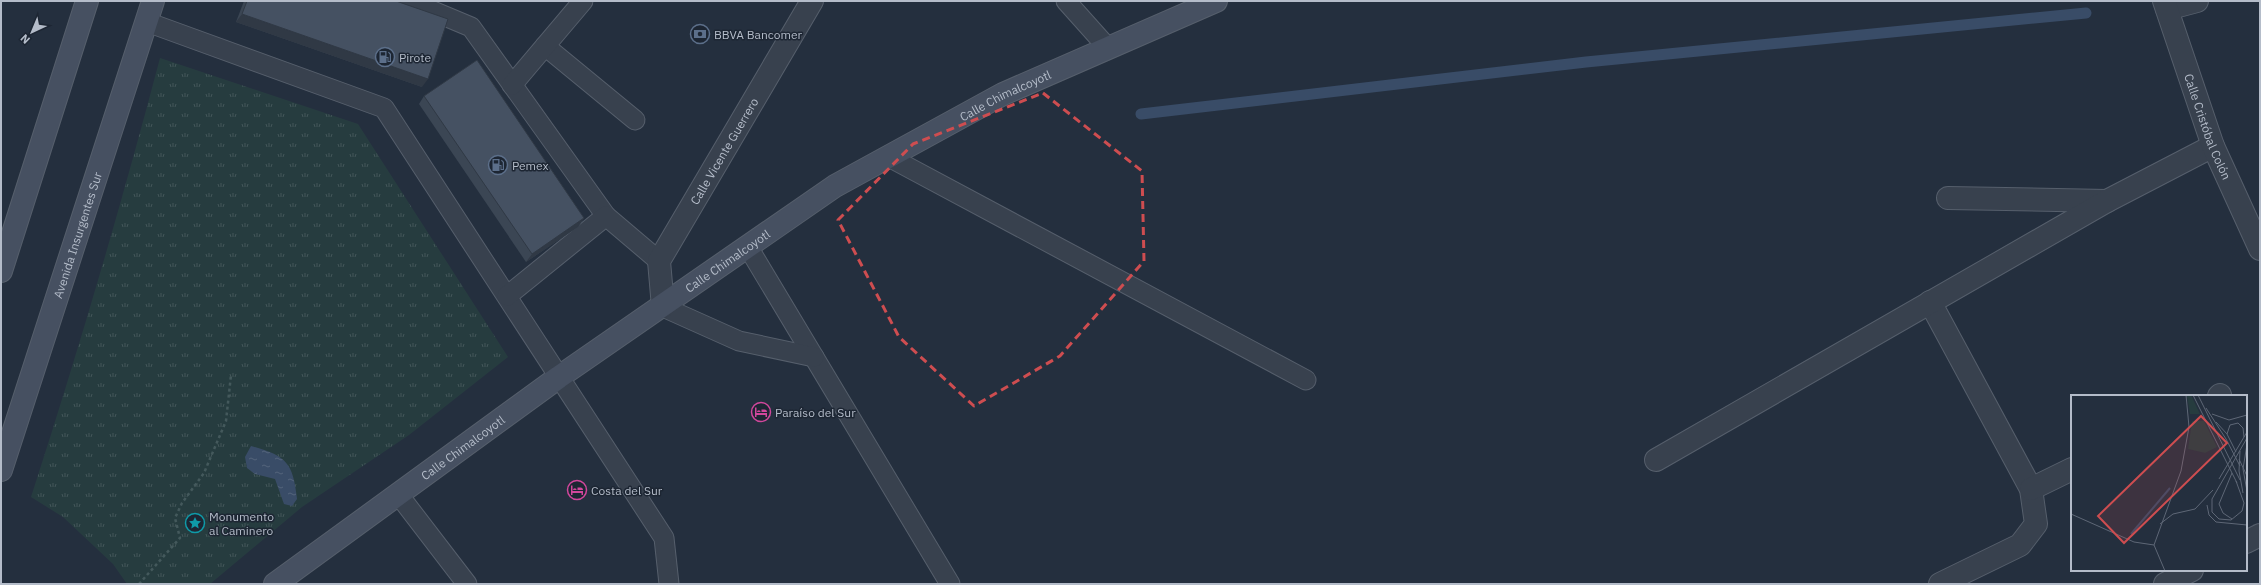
<svg xmlns="http://www.w3.org/2000/svg" width="2261" height="585" font-family="'IBM Plex Sans',sans-serif">
  <defs>
    <pattern id="grass-tufts" width="24" height="20" patternUnits="userSpaceOnUse"><rect width="24" height="20" fill="#263c3f"/><path d="M3 7l-1-3M5 7V3M7 7l1-3M15 17l-1-3M17 17v-4M19 17l1-3" fill="none" stroke="#435659"/></pattern>
    <pattern id="water-ripples" width="26" height="14" patternUnits="userSpaceOnUse"><rect width="26" height="14" fill="#394c67"/><path d="M2 4q2-2 4 0t4 0M15 11q2-2 4 0t4 0" fill="none" stroke="#53647b"/></pattern>
  </defs>
  <rect width="100%" height="100%" fill="#242f3e"/>
  <path fill="url(#grass-tufts)" d="M160,58L358,124L508,357L409,435L302,507L210,584H127L113,564L63,517L31,497C78,352 121,206 160,58Z"/>
  <path fill="url(#water-ripples)" d="M251,446C286,456 293,462 297,499L292,506L284,504L275,479L255,474L247,468L245,457Z"/>
  <g fill="none" stroke-linecap="round" stroke-linejoin="round">
    <path stroke="#394c67" stroke-width="11" d="M1141,114L1586,62L2086,13"/>
    <g stroke="#565f6c" stroke-width="21">
      <g id="service">
        <path d="M409,1L471,27L606,216"/>
        <path d="M1066,1L1108,48"/>
        <path d="M147,22L384,108L664,538L669,584"/>
        <path d="M545,46L635,120"/>
        <path d="M512,85L583,1"/>
        <path d="M889,157L1306,380"/>
        <path d="M748,247L950,584"/>
        <path d="M507,296L606,216L659,261"/>
        <path d="M663,307L739,341L814,357"/>
        <path d="M398,494L467,584"/>
      </g>
    </g>
    <g stroke="#565f6c" stroke-width="24">
      <path id="pedestrian" d="M2167,9L2197,1"/>
    </g>
    <g stroke="#565f6c" stroke-width="24">
      <g id="minor">
        <path d="M1948,198L2107,201"/>
        <path d="M1930,302L2031,489L2036,524L2020,545L1940,584"/>
        <path id="s1" d="M663,307L659,261L812,1"/>
        <path d="M2219,396L2220,395"/>
        <path d="M1656,460L2107,201L2213,146"/>
        <path d="M2031,489L2072,469"/>
        <path d="M2246,542L2260,535"/>
        <path d="M2165,584L2192,570"/>
      </g>
    </g>
    <g stroke="#565f6c" stroke-width="24">
      <g id="tertiary">
        <path id="s2" d="M2164,1L2213,146L2260,249"/>
      </g>
    </g>
    <g stroke="#565f6c" stroke-width="24">
      <g id="secondary">
        <path d="M1,271L87,1"/>
        <path id="s3" d="M1,470L153,1"/>
        <path id="s4" d="M275,584L559,377L835,186L1003,94L1216,1"/>
      </g>
    </g>
    <path stroke="#44595c" stroke-width="2.5" stroke-dasharray="3 3" stroke-linecap="butt" d="M139,584L180,538L175,518L182,503L204,473L226,421L231,375"/>
    <use href="#service" stroke="#38414e" stroke-width="19"/>
    <use href="#pedestrian" stroke="#38414e" stroke-width="22"/>
    <use href="#minor" stroke="#38414e" stroke-width="22"/>
    <use href="#tertiary" stroke="#38414e" stroke-width="22"/>
    <use href="#secondary" stroke="#465061" stroke-width="22"/>
  </g>
  <g fill="#3b4654">
    <path d="M244,1H396L422,87L236,22Z"/>
    <path d="M424,96L584,218L578,227L526,262L419,104Z"/>
  </g>
  <g fill="#303945">
    <path d="M242,14L428,79L422,87L236,22Z"/>
    <path d="M584,218L578,227L526,262L532,254Z"/>
  </g>
  <g fill="#455162" stroke="#303945">
    <path d="M247,1H396L448,19L428,79L242,14Z"/>
    <path d="M477,60L584,218L532,254L424,96Z"/>
  </g>
  <path fill="none" stroke="#ce4d50" stroke-width="3" stroke-dasharray="8 5" stroke-linejoin="round" d="M1043,93L1142,171L1144,261L1060,356L974,406L899,337L838,220L913,144Z"/>
  <defs>
    <g id="bank-ring" transform="scale(1)"><circle r="9.5" fill="#1d2633" stroke="#5c6f8a" stroke-width="1.5"/><path d="M-6-4H6V4H-6ZM0-2.3a2.3 2.3 0 1 0 0 4.6a2.3 2.3 0 1 0 0-4.6Z" fill="#5c6f8a"/></g>
    <g id="fuel-ring" transform="scale(1)"><circle r="9.5" fill="#1d2633" stroke="#5c6f8a" stroke-width="1.5"/><path d="M-5.5-6h7V0h2V4h1.3V-2.5L3-4.5l.8-.8L6-3V5H2.5V1h-1V6h-7ZM-4.2-4.7v3.2H.2V-4.7Z" fill="#5c6f8a"/></g>
    <g id="hotel-ring" transform="scale(1)"><circle r="9.5" fill="#1d2633" stroke="#d1479c" stroke-width="1.5"/><path d="M-6-4.5h1.5V1H6V5H4.5V3h-9V5H-6ZM-4 0a1.8 1.8 0 1 1 3.6 0ZM.5 0V-2.5h3Q6-2.5 6 0Z" fill="#d1479c"/></g>
    <g id="sight-ring" transform="scale(1)"><circle r="9.5" fill="#1d2633" stroke="#0f9aa8" stroke-width="1.5"/><path d="M0-6L1.8-2.2L6-1.7L2.9 1.2L3.7 5.4L0 3.3L-3.7 5.4L-2.9 1.2L-6-1.7L-1.8-2.2Z" fill="#0f9aa8"/></g>
  </defs>
  <g fill-rule="evenodd">
    <use href="#bank-ring" x="700" y="34"/>
    <use href="#fuel-ring" x="385" y="57"/>
    <use href="#fuel-ring" x="498" y="165"/>
    <use href="#hotel-ring" x="761" y="412"/>
    <use href="#hotel-ring" x="577" y="490"/>
    <use href="#sight-ring" x="195" y="523"/>
  </g>
  <g text-anchor="middle" dominant-baseline="central" stroke-width="3" stroke-linejoin="round" paint-order="stroke">
    <g font-size="12" fill="#b4bcc9" stroke="#1d2633" text-anchor="start">
      <text x="714" y="34">BBVA Bancomer</text>
      <text x="399" y="57">Pirote</text>
      <text x="512" y="165">Pemex</text>
      <text x="775" y="412">Paraíso del Sur</text>
      <text x="591" y="490">Costa del Sur</text>
      <text x="209" y="516">Monumento<tspan x="209" dy="14">al Caminero</tspan></text>
    </g>
    <g font-size="12" fill="#b4bcc9" stroke="#1d2633">
      <text stroke="none"><textPath href="#s4" startOffset="880">Calle Chimalcoyotl</textPath></text>
      <text stroke="none"><textPath href="#s2" startOffset="133">Calle Cristóbal Colón</textPath></text>
      <text stroke="none"><textPath href="#s1" startOffset="174">Calle Vicente Guerrero</textPath></text>
      <text stroke="none"><textPath href="#s3" startOffset="247">Avenida Insurgentes Sur</textPath></text>
      <text stroke="none"><textPath href="#s4" startOffset="556">Calle Chimalcoyotl</textPath></text>
      <text stroke="none"><textPath href="#s4" startOffset="232">Calle Chimalcoyotl</textPath></text>
    </g>
  </g>
  <g transform="translate(2071 395)">
    <rect width="176" height="176" fill="#242f3e"/>
    <path d="M120,0L129,19H119L116,1ZM121,26H133L146,52L134,58L117,54Z" fill="#263c3f"/>
    <path fill="none" stroke="#394c67" stroke-width="2" d="M60,139L99,93"/>
    <path fill="none" stroke="#5e6776" stroke-width="1" d="M122,0L166,88M127,0L169,85M135,13L155,44L169,71M141,19L158,25L176,20M145,27L156,39L165,57M156,39L159,30L167,28L172,33L173,42M176,49L172,74L176,96M169,56L168,76L172,98M175,58L176,70M168,64L176,81M148,84L176,37M165,86L173,108L171,116L160,125L148,124L141,117V104L176,43M136,110L138,120L145,127L176,130M0,119L63,147L83,150M161,124L152,118L148,109L161,78M89,129L102,119L124,114L142,95M94,176L83,150L110,76L118,32L115,0"/>
    <path fill="#ce4d50" fill-opacity="0.15" stroke="#ce4d50" stroke-width="2" d="M130,21L156,48L53,148L27,121Z"/>
    <rect width="176" height="176" fill="none" stroke="#b4bcc9" stroke-width="2"/>
  </g>
  <rect width="2261" height="585" fill="none" stroke="#b4bcc9" stroke-width="4"/>
  <g transform="translate(32 32) rotate(224)" stroke="#1d2633" stroke-width="3" paint-order="stroke">
  <path d="M0-3L7 15L0 10L-7 15Z" fill="#b4bcc9"/>
  <text y="-6" font-size="11" font-weight="bold" text-anchor="middle" fill="#b4bcc9">N</text>
  </g>
</svg>
